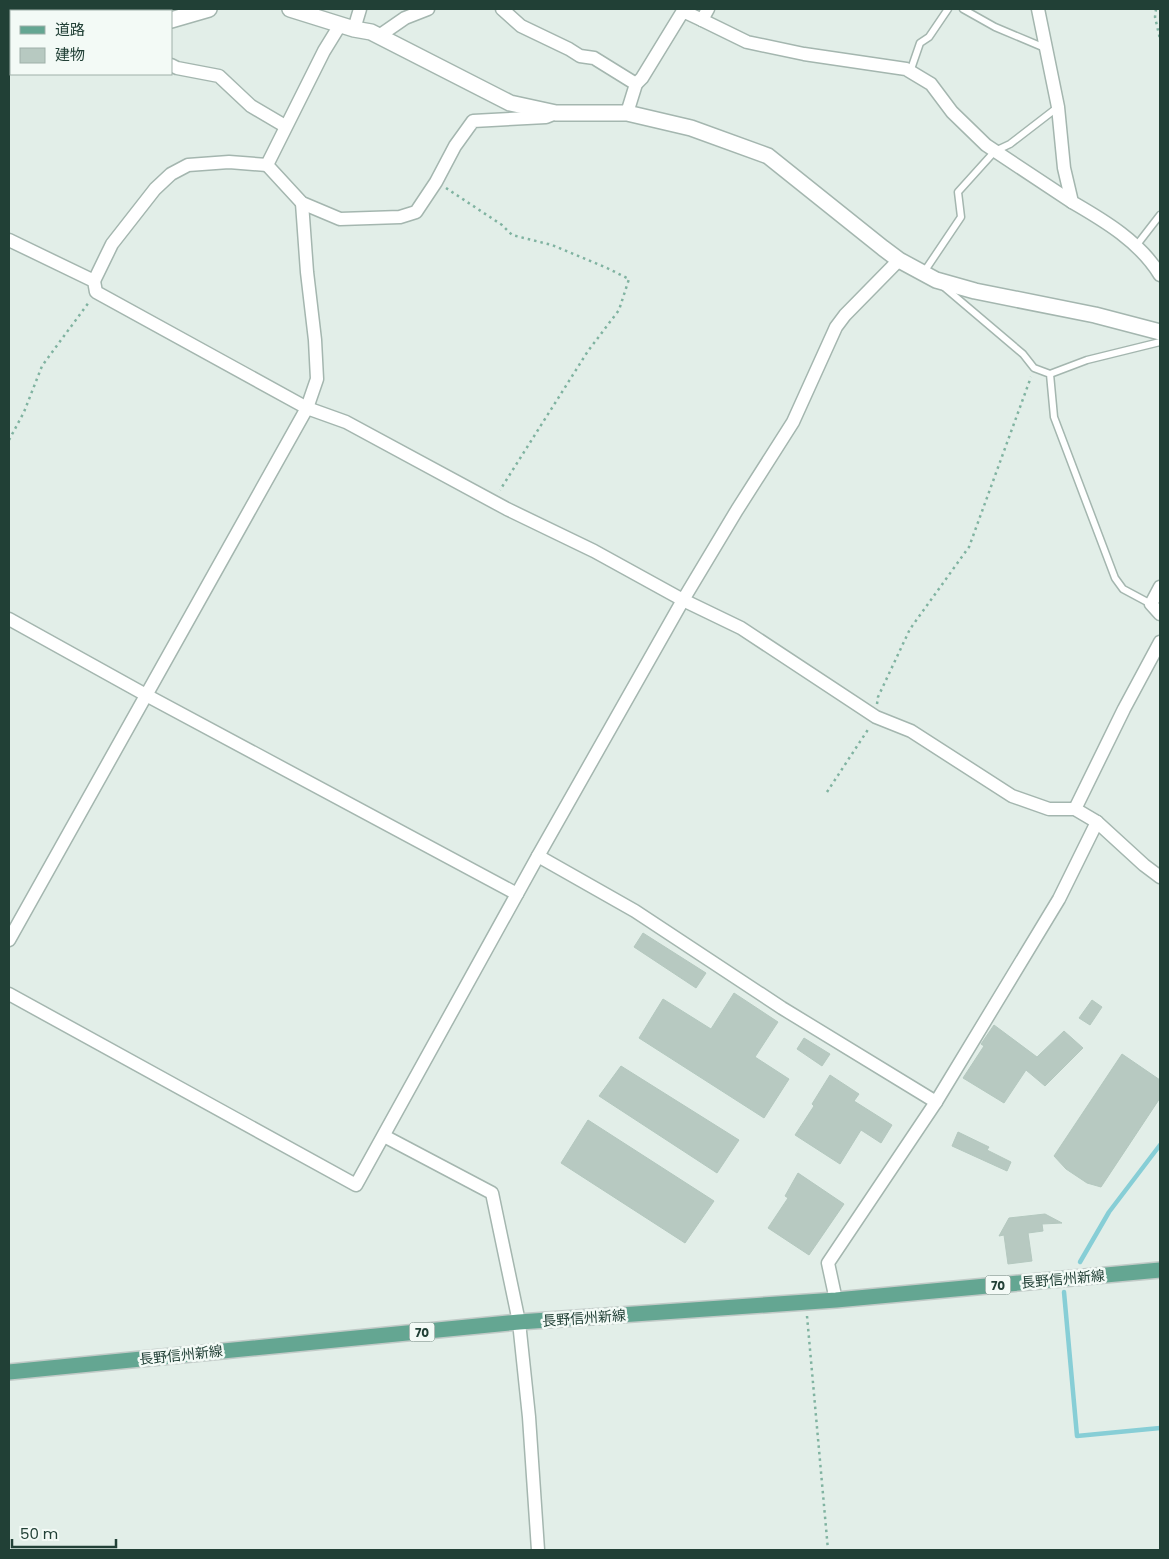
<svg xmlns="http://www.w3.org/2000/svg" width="1169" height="1559" font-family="Poppins,'Noto Sans JP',sans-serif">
  <rect width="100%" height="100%" fill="#e2eee8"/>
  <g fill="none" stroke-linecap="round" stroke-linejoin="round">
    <g stroke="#87ced6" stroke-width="4.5">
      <path d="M1080,1262L1109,1212L1160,1145"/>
      <path d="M1064,1292L1077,1436L1160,1428"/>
    </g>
  </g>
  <g fill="#b7c9c1" stroke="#b4c8bf">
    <path d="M643,933L706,973L696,988L634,947Z"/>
    <path d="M734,993L778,1022L755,1057L789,1079L764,1118L639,1038L663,999L711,1029Z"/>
    <path d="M1092,1000L1102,1007L1090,1025L1079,1018Z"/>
    <path d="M994,1025L1037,1057L1064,1031L1083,1048L1045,1086L1026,1070L1004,1103L963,1078L984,1046L981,1044Z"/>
    <path d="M804,1038L830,1054L822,1066L797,1049Z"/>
    <path d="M1122,1054L1160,1080V1098L1101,1187L1087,1183L1066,1169L1054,1156Z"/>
    <path d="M621,1066L739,1140L717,1173L599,1096Z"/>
    <path d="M830,1075L859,1094L854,1101L892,1125L881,1143L861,1130L840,1164L795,1135L814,1106L812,1104Z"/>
    <path d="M588,1120L714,1201L685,1243L561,1163Z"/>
    <path d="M958,1132L989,1147L987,1150L1011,1162L1007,1171L952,1146Z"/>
    <path d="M798,1173L844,1204L809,1255L768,1228L788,1198L785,1196Z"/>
    <path d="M1045,1214L1062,1223L1042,1224L1043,1231L1028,1233L1032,1261L1008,1264L1004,1235L999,1236L1009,1218Z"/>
  </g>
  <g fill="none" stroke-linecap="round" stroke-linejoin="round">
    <g stroke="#a4b6af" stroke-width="9">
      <g id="service">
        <path d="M963,9L995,27L1045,48"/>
        <path d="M910,72L920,43L929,37L948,9"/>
        <path d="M1136,246L1160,215"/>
        <path d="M924,272L961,217L958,192L995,151L1010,144L1058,107"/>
        <path d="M944,287L1023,354L1034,368L1050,374L1054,417L1115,578L1123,589L1151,604"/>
        <path d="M1050,374L1087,360L1160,342"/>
      </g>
    </g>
    <g stroke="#a4b6af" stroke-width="15">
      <g id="minor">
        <path d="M502,9L521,26L569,49L580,56L594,58L636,84"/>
        <path d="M1038,9L1058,107L1064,168L1072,202C1105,221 1140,242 1160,275"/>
        <path d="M702,20L747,42L804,54L906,69L931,84L952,112L986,145L1072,202"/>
        <path d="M354,29L360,9"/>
        <path d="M379,36L405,18L428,9"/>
        <path d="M171,65L177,68L219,76L251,106L285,126"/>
        <path d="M627,113L636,84L642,78L683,11L702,20L708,9"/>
        <path d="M267,165L302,203L340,219L400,217L416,212L436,182L455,146L473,121L546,117L556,113"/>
        <path d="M9,240L94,281L96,292L307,408L346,422L507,509L594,551L683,600L741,628L876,717L911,731L1012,796L1049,809H1075L1097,822L1144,865L1160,877"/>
        <path d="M94,281L112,244L155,189L171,174L188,165L229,162L267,165L324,51L340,25"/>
        <path d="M1160,587L1151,604L1160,614"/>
        <path d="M9,619L146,695L517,894"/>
        <path d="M1075,809L1124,709L1160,642"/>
        <path d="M538,856L635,911L782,1008L936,1102"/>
        <path d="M9,940L307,408L317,379L315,340L307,272L302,203"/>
        <path d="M9,994L356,1185L538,856L683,600L737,510L793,422L836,327L845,315L899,260"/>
        <path d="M384,1136L492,1193L519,1322L529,1417L538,1550"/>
        <path d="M836,1300L828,1263L936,1102L1059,899L1097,822"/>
      </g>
    </g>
    <g stroke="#a4b6af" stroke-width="18">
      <g id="tertiary">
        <path d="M290,9L354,29L371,32L510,103L556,113H627L691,128L768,156L883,248L899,260L936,280L975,291L1095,315L1160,332"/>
        <path d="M171,20L209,9"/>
        <path d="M9,64L11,63"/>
      </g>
    </g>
    <g stroke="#c1cac7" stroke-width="18">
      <path id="primary" d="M9,1372L519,1322L836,1300L1160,1270"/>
    </g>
    <g stroke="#80b3a1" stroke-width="2.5" stroke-dasharray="2.5 4" stroke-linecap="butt">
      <path d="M1156,9L1155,17L1160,39"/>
      <path d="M446,188L502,225L512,235L552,245L607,268L629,279L619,310L588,351L500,490"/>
      <path d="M9,440L24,412L42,366L89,302"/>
      <path d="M877,704L878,697L910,629L969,547L1031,377"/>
      <path d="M827,792L869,728"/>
      <path d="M807,1316L828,1550"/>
    </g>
    <use href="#service" stroke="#fff" stroke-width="6"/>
    <use href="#minor" stroke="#fff" stroke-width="12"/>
    <use href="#tertiary" stroke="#fff" stroke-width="15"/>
    <use href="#primary" stroke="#64a692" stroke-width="15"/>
  </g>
  <g text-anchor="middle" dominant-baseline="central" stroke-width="5" stroke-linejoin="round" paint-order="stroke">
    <g fill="#f3faf6" stroke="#607870" stroke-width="1">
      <rect x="985.5" y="1275.5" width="25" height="19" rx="4"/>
      <rect x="409.5" y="1322.5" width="25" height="19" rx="4"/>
    </g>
    <g font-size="12" font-weight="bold" fill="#214036">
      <text x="998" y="1285">70</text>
      <text x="422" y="1332">70</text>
    </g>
    <g font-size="14" fill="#214036" stroke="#f3faf6">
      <text transform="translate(1063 1279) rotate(-5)">長野信州新線</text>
      <text transform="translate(584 1318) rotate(-4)">長野信州新線</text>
      <text transform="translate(181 1355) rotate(-6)">長野信州新線</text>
    </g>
  </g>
  <rect width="1169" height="1559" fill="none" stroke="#214036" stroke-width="20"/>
  <rect x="10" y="10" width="162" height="65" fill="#f3faf6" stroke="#9fb0a9"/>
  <rect x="20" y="26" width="25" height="8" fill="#64a692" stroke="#9fb0a9"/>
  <text x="55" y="35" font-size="15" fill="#214036">道路</text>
  <rect x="20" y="48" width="25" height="15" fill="#b7c9c1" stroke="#9fb0a9"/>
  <text x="55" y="60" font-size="15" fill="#214036">建物</text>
  <path d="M12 1539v8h104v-8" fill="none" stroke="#214036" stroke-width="2.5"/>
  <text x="20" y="1539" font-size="15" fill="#214036" stroke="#f3faf6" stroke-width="4" paint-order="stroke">50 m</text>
</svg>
